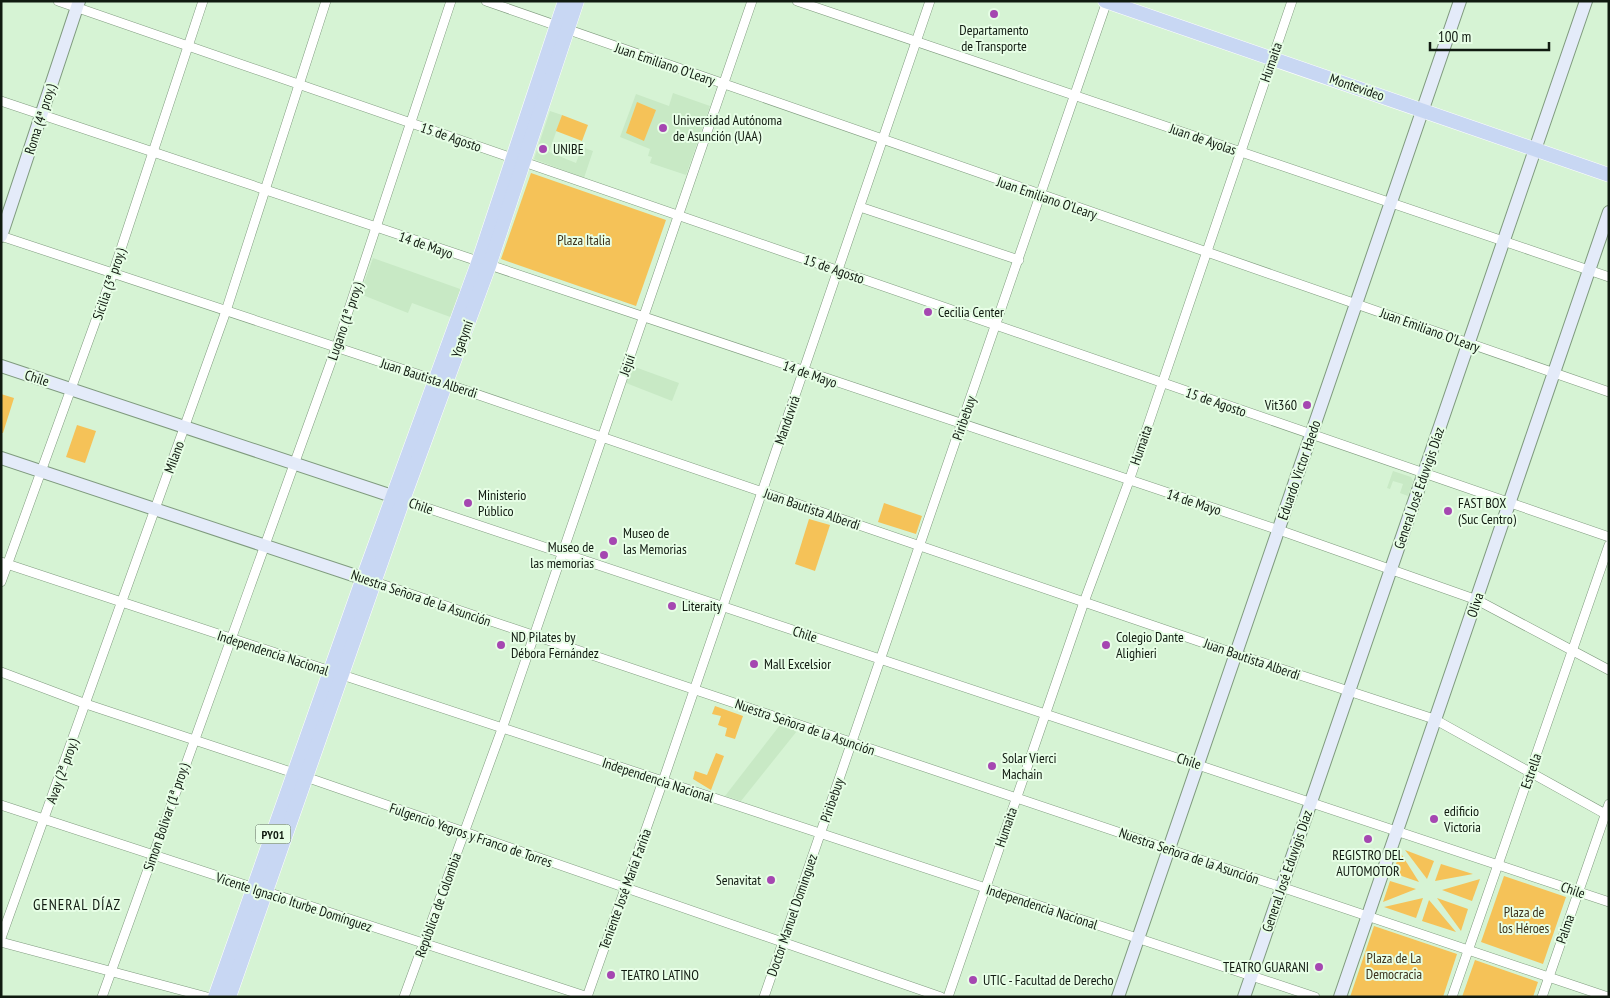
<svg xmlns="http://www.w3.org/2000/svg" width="1610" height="998" font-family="'PT Sans Narrow',sans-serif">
  <rect width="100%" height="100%" fill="#d6f3d4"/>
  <g fill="#c8e9c5">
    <path d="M673,93L710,106L686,175L650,163L652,157L648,156L650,149L620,137L636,94L669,106Z"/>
    <path d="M550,111L562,115L549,152L576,163L582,147L593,151L584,178L534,159Z"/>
    <path d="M373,258L463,290L453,318L412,303L408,313L360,294Z"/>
    <path d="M632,366L679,383L672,401L626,383Z"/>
    <path d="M1393,471L1411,477L1413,481L1408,496L1400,493L1403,484L1393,481L1390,489L1387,488Z"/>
    <path d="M780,725L797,731L741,801L725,796Z"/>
  </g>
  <g fill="#f5c258">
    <path d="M637,102L656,110L644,141L626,133Z"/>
    <path d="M562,115L588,125L582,141L556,131Z"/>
    <path d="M531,173L666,220L636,306L501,259Z"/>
    <path d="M1,394L14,398L3,433H1Z"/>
    <path d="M77,425L96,431L85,463L66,457Z"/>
    <path d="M884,503L922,516L916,534L878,522Z"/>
    <path d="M809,519L830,525L815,571L795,564Z"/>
    <path d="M715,706L743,716L735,739L725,736L727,728L718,725L721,716L712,714Z"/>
    <path d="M716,753L724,756L711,790L693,779L695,771L707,775Z"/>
    <path d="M1405,850L1434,861L1427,879Z"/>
    <path d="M1400,852L1419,882L1393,873Z"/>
    <path d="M1441,864L1473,874L1435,881Z"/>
    <path d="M1504,876L1566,897L1543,964L1481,942Z"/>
    <path d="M1480,879L1472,901L1442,890Z"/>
    <path d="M1390,881L1416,889L1383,902Z"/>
    <path d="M1423,898L1416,918L1384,907Z"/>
    <path d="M1437,898L1468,909L1461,931Z"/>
    <path d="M1429,900L1456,932L1422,921Z"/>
    <path d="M1374,926L1457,954L1443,997H1350Z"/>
    <path d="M1475,960L1538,982L1533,997H1462Z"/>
  </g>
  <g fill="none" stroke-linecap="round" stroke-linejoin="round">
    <g stroke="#7f9a7e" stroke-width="10">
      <g id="street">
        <path d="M58,1L1609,537"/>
        <path d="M486,1L1609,392"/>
        <path d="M797,1L1609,277"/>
        <path d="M1,101L1279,530L1477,600L1609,670"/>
        <path d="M860,207L1019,260"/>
        <path d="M1,236L435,380L1236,654L1434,719L1609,816"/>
        <path d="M403,500L1609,902"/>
        <path d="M1,562L1315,997"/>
        <path d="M1,582L113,273L203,1"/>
        <path d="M375,582L1608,997"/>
        <path d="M1,672L86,704L300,775L941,997"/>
        <path d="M1,805L588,997"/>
        <path d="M1,938L226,311L326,1"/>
        <path d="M1,942L207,997"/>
        <path d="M102,997L336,348L451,1"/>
        <path d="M404,997L502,729L752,1"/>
        <path d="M587,997L663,781L930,1"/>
        <path d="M764,997L1107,1"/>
        <path d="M948,997L1084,602L1129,481L1292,1"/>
        <path d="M1452,997L1609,545"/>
        <path d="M1542,997L1609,804"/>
      </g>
    </g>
    <g stroke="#7f9a7e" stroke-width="14">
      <g id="secondary">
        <path d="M1,236L79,1"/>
        <path d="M1,366L401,499"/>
        <path d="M1,458L371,581"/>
        <path d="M1118,997L1460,1"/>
        <path d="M1244,997L1586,1"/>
        <path d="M1340,997L1609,212"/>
      </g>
    </g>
    <g stroke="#fff" stroke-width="15">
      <g id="primary">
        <path d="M1105,1L1609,175"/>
        <path d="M215,997L363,578L478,263L565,1"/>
        <path d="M229,997L403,500L489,266L577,1"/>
      </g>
    </g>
    <use href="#street" stroke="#fff" stroke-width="9"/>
    <use href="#secondary" stroke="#e4ebf9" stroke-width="12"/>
    <use href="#primary" stroke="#c8d7f3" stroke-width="14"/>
  </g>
  <g fill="#a547b1" stroke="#e7fee6" stroke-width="2">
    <circle cx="994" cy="14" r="5"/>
    <circle cx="663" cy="128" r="5"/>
    <circle cx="543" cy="149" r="5"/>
    <circle cx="928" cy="312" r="5"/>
    <circle cx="1307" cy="405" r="5"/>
    <circle cx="468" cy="503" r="5"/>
    <circle cx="1448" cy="511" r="5"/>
    <circle cx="613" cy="541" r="5"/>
    <circle cx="604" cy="555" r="5"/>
    <circle cx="672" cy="606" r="5"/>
    <circle cx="501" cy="645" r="5"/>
    <circle cx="1106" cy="645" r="5"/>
    <circle cx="754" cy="664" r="5"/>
    <circle cx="992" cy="766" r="5"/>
    <circle cx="1434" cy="819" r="5"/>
    <circle cx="1368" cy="839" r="5"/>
    <circle cx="771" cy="880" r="5"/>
    <circle cx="1319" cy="967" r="5"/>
    <circle cx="611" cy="975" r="5"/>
    <circle cx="973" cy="980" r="5"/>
  </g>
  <g text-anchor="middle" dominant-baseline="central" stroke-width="4" stroke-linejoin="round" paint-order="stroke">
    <rect fill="#e7fee6" stroke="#505e50" stroke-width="1" x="255.5" y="824.5" width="35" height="19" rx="4"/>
    <g font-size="12" font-weight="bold" fill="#101a10">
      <text x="273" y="834">PY01</text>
    </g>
    <g font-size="14" fill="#101a10" stroke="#e7fee6" text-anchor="start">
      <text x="994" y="30" text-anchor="middle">Departamento<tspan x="994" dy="16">de Transporte</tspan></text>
      <text x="673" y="120">Universidad Autónoma<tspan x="673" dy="16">de Asunción (UAA)</tspan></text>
      <text x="553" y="149">UNIBE</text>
      <text x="938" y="312">Cecilia Center</text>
      <text x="1297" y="405" text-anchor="end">Vit360</text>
      <text x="478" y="495">Ministerio<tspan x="478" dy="16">Público</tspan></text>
      <text x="1458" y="503">FAST BOX<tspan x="1458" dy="16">(Suc Centro)</tspan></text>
      <text x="623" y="533">Museo de<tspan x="623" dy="16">las Memorias</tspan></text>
      <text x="594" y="547" text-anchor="end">Museo de<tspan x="594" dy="16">las memorias</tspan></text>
      <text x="682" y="606">Literaity</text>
      <text x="511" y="637">ND Pilates by<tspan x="511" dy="16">Débora Fernández</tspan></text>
      <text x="1116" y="637">Colegio Dante<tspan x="1116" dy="16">Alighieri</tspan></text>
      <text x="764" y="664">Mall Excelsior</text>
      <text x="1002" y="758">Solar Vierci<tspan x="1002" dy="16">Machain</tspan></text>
      <text x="1444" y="811">edificio<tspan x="1444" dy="16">Victoria</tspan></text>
      <text x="1368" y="855" text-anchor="middle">REGISTRO DEL<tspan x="1368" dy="16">AUTOMOTOR</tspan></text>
      <text x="761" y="880" text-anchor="end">Senavitat</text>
      <text x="1309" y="967" text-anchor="end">TEATRO GUARANI</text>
      <text x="621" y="975">TEATRO LATINO</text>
      <text x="983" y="980">UTIC - Facultad de Derecho</text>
    </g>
    <g font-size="14" fill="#101a10" stroke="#e7fee6">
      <text transform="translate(1271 62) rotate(-71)">Humaita</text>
      <text transform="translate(665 64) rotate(19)">Juan Emiliano O'Leary</text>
      <text transform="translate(1357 87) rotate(19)">Montevideo</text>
      <text transform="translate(40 119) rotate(-72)">Roma (4ª proy.)</text>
      <text transform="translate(451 137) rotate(19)">15 de Agosto</text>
      <text transform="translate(1203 139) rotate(19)">Juan de Ayolas</text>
      <text transform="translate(1047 198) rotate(19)">Juan Emiliano O'Leary</text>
      <text transform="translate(426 245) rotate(19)">14 de Mayo</text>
      <text transform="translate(834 269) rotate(19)">15 de Agosto</text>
      <text transform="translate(109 284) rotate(-71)">Sicilia (3ª proy.)</text>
      <text transform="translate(345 321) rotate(-71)">Lugano (1ª proy.)</text>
      <text transform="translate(1430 330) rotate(20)">Juan Emiliano O'Leary</text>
      <text transform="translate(462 339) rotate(-70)">Ygatymí</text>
      <text transform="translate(627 365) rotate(-71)">Jejuí</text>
      <text transform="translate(810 374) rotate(19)">14 de Mayo</text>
      <text transform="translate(37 378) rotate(18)">Chile</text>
      <text transform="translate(429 378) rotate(18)">Juan Bautista Alberdi</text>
      <text transform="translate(1216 402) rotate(19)">15 de Agosto</text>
      <text transform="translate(964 418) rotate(-71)">Piribebuy</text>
      <text transform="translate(787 420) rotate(-71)">Manduvirá</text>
      <text transform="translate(1141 445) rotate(-71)">Humaita</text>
      <text transform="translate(174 457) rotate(-70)">Milano</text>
      <text transform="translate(1299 470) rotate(-71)">Eduardo Victor Haedo</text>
      <text transform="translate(1419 488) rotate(-71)">General José Eduvigis Díaz</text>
      <text transform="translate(1194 502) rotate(18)">14 de Mayo</text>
      <text transform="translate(421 506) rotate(19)">Chile</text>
      <text transform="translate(812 509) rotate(19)">Juan Bautista Alberdi</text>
      <text transform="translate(421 598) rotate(19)">Nuestra Señora de la Asunción</text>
      <text transform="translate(1475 605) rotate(-71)">Oliva</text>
      <text transform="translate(805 634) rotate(18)">Chile</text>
      <text transform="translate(273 653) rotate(18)">Independencia Nacional</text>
      <text transform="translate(1252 659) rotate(19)">Juan Bautista Alberdi</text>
      <text transform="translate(805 727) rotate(19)">Nuestra Señora de la Asunción</text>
      <text transform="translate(1189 761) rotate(18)">Chile</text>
      <text transform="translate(62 771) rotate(-70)">Avay (2ª proy.)</text>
      <text transform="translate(1531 771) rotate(-71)">Estrella</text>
      <text transform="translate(658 780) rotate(18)">Independencia Nacional</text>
      <text transform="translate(832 800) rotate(-71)">Piribebuy</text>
      <text transform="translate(166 817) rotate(-71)">Simon Bolivar (1ª proy.)</text>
      <text transform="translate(1006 827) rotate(-71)">Humaita</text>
      <text transform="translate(471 835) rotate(19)">Fulgencio Yegros y Franco de Torres</text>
      <text transform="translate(1189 856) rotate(19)">Nuestra Señora de la Asunción</text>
      <text transform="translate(1287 871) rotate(-71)">General José Eduvigis Díaz</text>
      <text transform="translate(625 889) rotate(-70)">Teniente José María Fariña</text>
      <text transform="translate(1573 890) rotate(19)">Chile</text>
      <text transform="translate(294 902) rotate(18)">Vicente Ignacio Iturbe Domínguez</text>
      <text transform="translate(438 905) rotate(-70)">República de Colombia</text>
      <text transform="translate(1042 907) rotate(18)">Independencia Nacional</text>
      <text transform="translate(792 915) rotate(-71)">Doctor Manuel Dominguez</text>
      <text transform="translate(1565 929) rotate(-71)">Palma</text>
    </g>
    <g font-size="14" fill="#3c311b" stroke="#e7fee6">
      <text x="584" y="240">Plaza Italia</text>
      <text x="1524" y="912">Plaza de<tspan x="1524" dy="16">los Héroes</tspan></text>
      <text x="1394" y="958">Plaza de La<tspan x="1394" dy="16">Democracia</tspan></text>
    </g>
    <g font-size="15" letter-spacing="1" fill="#101a10" stroke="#e7fee6">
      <text x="77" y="904">GENERAL DÍAZ</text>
    </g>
  </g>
  <rect width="1610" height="998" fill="none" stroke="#101a10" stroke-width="5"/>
  <path d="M1430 42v8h119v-8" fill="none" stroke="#101a10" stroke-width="2.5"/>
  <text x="1438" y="42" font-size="15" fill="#101a10" stroke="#e7fee6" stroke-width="4" paint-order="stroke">100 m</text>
</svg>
